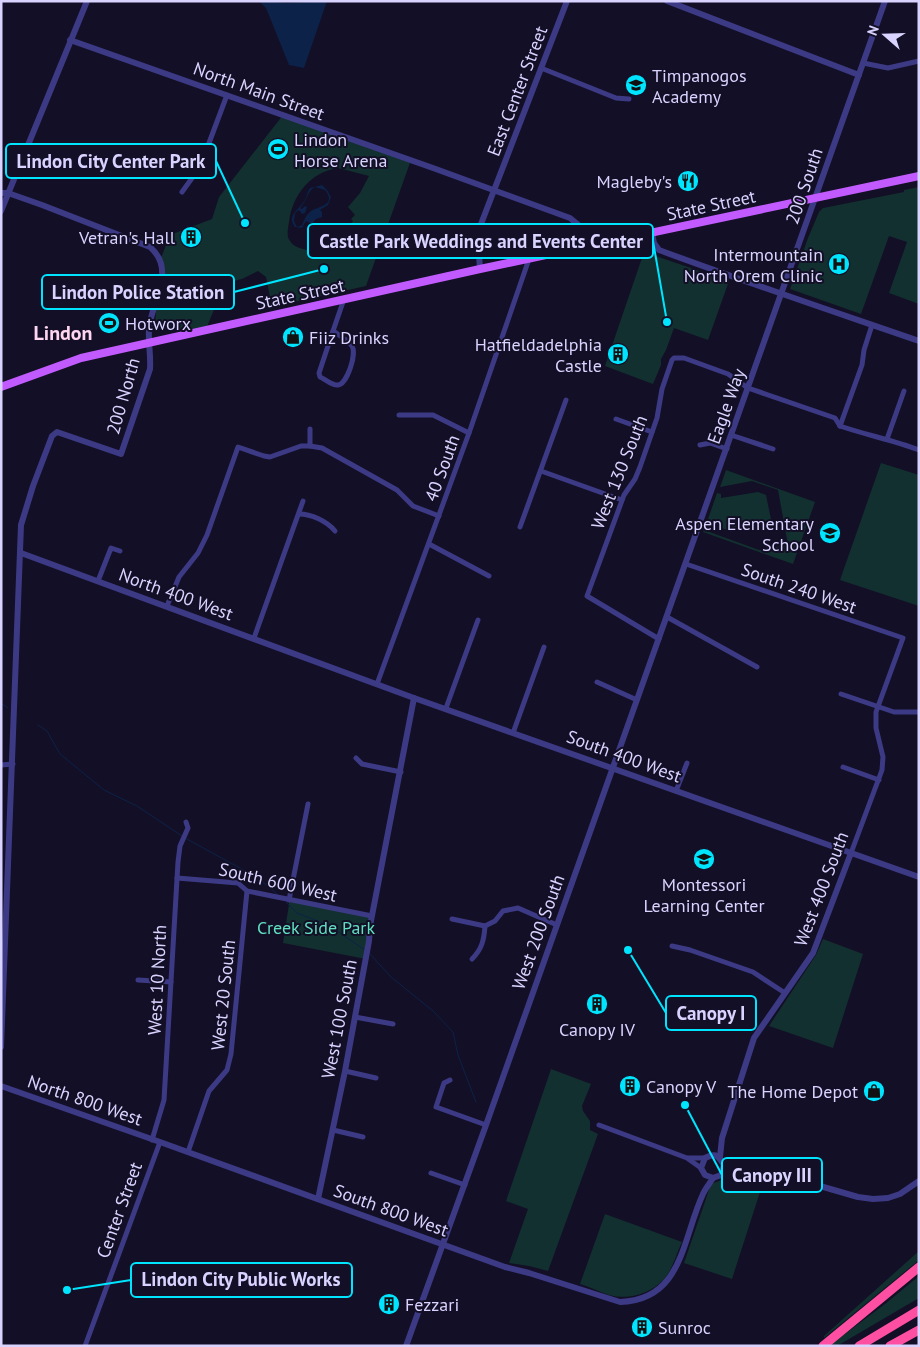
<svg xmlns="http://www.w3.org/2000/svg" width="920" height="1347" font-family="'PT Sans',sans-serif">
  <rect width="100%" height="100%" fill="#130f26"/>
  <g fill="#12302f" fill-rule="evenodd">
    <path d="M283,115L411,160L366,286L272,307L266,277L258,271L242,279L225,283L206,329H155L156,309L165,279V269L161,258L170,235L212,219L219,197ZM338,168L369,176L360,193L348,207L355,215L351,219L353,221L342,233L340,231L324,247L314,252C306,249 295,249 290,241C286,236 288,229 289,222C292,196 310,172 338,168Z"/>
    <path d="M919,187V304L889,293L907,242L889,236L861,314L790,289L808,238L819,212L823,208L904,192V190Z"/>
    <path d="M644,252L729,281L708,340L674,328L666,350L661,359V365L653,384L605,366Z"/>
    <path d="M881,463L919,475V606L840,580Z"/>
    <path d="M726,470L815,502L793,564L703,532L704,530L759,550L788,545L778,490L752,481L720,487Z"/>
    <path d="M758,492L766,495L772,524L730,531L719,527L720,523L708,519L717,493L721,494V498Z"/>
    <path d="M289,900L372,916L366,959L283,943L289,904Z"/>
    <path d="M823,939L863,954L833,1048L769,1026L816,955Z"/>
    <path d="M551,1069L591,1084L582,1106L583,1111L590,1121V1130L598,1134L548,1271L529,1266L509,1263L528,1209L506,1201Z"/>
    <path d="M724,1179L759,1190L760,1192L732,1279L684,1263L711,1184Z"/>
    <path d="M605,1214L682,1242C677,1252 674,1264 668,1274C656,1292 630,1301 609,1295C600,1292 590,1287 580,1284Z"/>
    <path d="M919,1251V1260L824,1338V1336Z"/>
    <path d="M919,1276V1298L837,1346H829L885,1304Z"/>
  </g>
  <g fill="#0c2248" fill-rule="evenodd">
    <path d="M259,1L287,3L327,1L304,68L289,65L266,8Z"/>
    <path d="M322,185L327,190L331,197L328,205L320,210L322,212V217L316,219L312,224L306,221L302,228L295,227C286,215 299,210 305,200C307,196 307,192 310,188ZM315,187L325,190C337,205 319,206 311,211C306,215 304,220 302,225L297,227L294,221L295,213L299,210L302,214L305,213L307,207L305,206L302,209L300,208C307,202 307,191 315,187Z"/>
  </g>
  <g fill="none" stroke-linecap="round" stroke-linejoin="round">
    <g stroke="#0c2248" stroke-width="1">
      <path d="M1,703L8,708"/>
      <path d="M38,725L47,731L60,754L104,790L137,806L182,836"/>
      <path d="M185,838L258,878L277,894"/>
      <path d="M286,902L297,913L328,925L365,950"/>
      <path d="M370,954L391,977L433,1011L453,1032L458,1055L476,1102"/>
    </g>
    <g stroke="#3d3a85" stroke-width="5">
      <path d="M863,63L888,68L919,61"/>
      <path d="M541,68L616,98L629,99"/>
      <path d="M182,192L200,167L227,95"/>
      <path d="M333,331C339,335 347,340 352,346C357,354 347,384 338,385C332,386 325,379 320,377L319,373Z"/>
      <path d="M333,331L344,299"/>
      <path d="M399,415H433L469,433"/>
      <path d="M616,419L652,432"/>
      <path d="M840,426L862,365L864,350L872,325"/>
      <path d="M840,426C866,435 893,440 919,450"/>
      <path d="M731,435L773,449"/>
      <path d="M887,439L904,391"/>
      <path d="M700,445L710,443L727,449"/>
      <path d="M310,446V429"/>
      <path d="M541,471L622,500"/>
      <path d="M299,514C311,514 327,521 335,531"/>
      <path d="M520,527L566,400"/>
      <path d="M429,544L489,576"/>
      <path d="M686,564L903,638L876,712V728L883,757L882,770L851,853"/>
      <path d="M98,581L111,548L120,551"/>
      <path d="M167,606L179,577L198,553L207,535L238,447L264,456L270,457L301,446H310L322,448L397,490L413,506L439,516"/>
      <path d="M667,617L757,667"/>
      <path d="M254,638L303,501"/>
      <path d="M659,639L587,596L624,495L635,479L640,467L657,418L662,389L672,360L674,358H684L728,374L748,388L835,418L840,426"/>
      <path d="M597,682L637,700"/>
      <path d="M377,684L469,433L529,259"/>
      <path d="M841,694L894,712H919"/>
      <path d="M446,708L478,620"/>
      <path d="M513,733L544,647"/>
      <path d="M356,758L362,764L401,772"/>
      <path d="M1,765L13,764"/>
      <path d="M843,767L879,780"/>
      <path d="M676,791L687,763"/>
      <path d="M177,878L238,883L247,891L372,916"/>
      <path d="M289,900L308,804"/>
      <path d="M452,919L485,926L495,921L503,911L518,908L557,925"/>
      <path d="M672,946L690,950L753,972L785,993"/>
      <path d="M472,959C482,949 484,940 485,926"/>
      <path d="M138,980L171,982"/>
      <path d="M355,1017L393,1024"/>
      <path d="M345,1071L376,1078"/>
      <path d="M450,1080L444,1083L436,1107L486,1125"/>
      <path d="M599,1125L687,1158L701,1168"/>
      <path d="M333,1130L363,1137"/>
      <path d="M152,1140L164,1100L178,862L180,846L188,828L186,822"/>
      <path d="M188,1152L209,1091L227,1070L231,1054L247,891"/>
      <path d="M688,1158H705"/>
      <path d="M431,1173L465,1185"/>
      <path d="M85,1346L160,1142"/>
    </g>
    <g stroke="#3d3a85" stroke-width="6">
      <path d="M667,1L859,75"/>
      <path d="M70,40L433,168L570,218L581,227L591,246"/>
      <path d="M1,193H8L42,205L150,247C177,270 151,302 149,329C148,342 151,355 150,369L121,454L57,432L52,436L33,486L21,525L1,1047"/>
      <path d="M1,211L87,1"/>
      <path d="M652,233L654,243L659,250C745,282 832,311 919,341"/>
      <path d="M480,269L478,240L481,224L567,1"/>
      <path d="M21,553L414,698L919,877"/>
      <path d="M1,1086L160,1142L505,1267L529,1273L620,1302C683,1300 682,1239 703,1194C705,1189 710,1183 713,1178"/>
      <path d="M720,1157L722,1138L754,1038L813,953L851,853"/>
      <path d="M724,1165L721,1175L713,1178L705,1175L701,1168L705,1158C718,1151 718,1158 725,1166C729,1170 736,1173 740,1176"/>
      <path d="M721,1175L743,1178L763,1185L813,1184L858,1197L873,1199L888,1198L900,1194L919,1181"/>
      <path d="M318,1199L345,1071L369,941L370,926L414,698"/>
      <path d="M406,1346L486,1125L885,1"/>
    </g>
    <path stroke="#c25bff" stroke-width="8" d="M1,387L81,358L480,269L919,176"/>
    <g stroke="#ff4fa3" stroke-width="9">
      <path d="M823,1346L919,1267"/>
      <path d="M859,1346L919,1310"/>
      <path d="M890,1346L919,1330"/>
    </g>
  </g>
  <defs>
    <g id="school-disc" transform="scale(1.125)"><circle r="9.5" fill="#00e5ff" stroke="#130f26"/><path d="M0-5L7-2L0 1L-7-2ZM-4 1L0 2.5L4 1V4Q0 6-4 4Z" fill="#111"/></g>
    <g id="stadium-disc" transform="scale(1.125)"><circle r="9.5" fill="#00e5ff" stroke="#130f26"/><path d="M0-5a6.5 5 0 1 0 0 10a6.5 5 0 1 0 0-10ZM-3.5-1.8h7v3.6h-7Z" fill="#111"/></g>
    <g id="restaurant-disc" transform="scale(1.125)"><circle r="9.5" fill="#00e5ff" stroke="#130f26"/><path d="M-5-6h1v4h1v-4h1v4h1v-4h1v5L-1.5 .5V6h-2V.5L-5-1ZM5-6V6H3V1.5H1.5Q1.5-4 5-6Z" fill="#111"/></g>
    <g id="building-disc" transform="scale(1.125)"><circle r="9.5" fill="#00e5ff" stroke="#130f26"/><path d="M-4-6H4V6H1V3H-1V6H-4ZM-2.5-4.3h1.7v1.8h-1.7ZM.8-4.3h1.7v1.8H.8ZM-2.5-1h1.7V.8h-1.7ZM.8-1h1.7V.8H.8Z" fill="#111"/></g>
    <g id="hospital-disc" transform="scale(1.125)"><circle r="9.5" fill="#00e5ff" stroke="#130f26"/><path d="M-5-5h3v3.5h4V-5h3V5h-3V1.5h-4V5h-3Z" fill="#111"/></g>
    <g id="shop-disc" transform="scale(1.125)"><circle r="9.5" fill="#00e5ff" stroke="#130f26"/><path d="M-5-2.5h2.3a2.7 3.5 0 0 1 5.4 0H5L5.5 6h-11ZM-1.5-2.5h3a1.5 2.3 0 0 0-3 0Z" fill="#111"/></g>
  </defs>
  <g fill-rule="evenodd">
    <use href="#school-disc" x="636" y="85"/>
    <use href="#stadium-disc" x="278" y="149"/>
    <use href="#restaurant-disc" x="688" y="181"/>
    <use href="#building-disc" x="191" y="237"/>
    <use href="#hospital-disc" x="839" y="264"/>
    <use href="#stadium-disc" x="109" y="323"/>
    <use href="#shop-disc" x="293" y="337"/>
    <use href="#building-disc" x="618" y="354"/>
    <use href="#school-disc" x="830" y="533"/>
    <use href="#school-disc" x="704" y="859"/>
    <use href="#building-disc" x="597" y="1004"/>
    <use href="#building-disc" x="630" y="1086"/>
    <use href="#shop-disc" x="874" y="1091"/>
    <use href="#building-disc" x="389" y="1304"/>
    <use href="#building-disc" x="642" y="1327"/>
  </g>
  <g text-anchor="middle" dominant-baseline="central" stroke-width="4" stroke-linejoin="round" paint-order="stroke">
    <g font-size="18" fill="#d9d4ff" stroke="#130f26" text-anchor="start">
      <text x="652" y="75">Timpanogos<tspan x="652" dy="21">Academy</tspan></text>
      <text x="294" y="139">Lindon<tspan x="294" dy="21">Horse Arena</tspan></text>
      <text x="672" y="181" text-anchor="end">Magleby's</text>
      <text x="175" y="237" text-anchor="end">Vetran's Hall</text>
      <text x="823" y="254" text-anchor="end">Intermountain<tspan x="823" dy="21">North Orem Clinic</tspan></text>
      <text x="125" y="323">Hotworx</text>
      <text x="309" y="337">Fiiz Drinks</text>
      <text x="602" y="344" text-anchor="end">Hatfieldadelphia<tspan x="602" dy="21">Castle</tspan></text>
      <text x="814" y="523" text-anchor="end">Aspen Elementary<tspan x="814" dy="21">School</tspan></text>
      <text x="704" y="884" text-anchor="middle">Montessori<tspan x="704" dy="21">Learning Center</tspan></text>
      <text x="597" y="1029" text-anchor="middle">Canopy IV</text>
      <text x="646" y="1086">Canopy V</text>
      <text x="858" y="1091" text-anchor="end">The Home Depot</text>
      <text x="405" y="1304">Fezzari</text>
      <text x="658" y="1327">Sunroc</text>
    </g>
    <g font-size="18" fill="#d9d4ff" stroke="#130f26">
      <text transform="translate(259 91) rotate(20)">North Main Street</text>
      <text transform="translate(517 91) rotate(-69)">East Center Street</text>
      <text transform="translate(804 186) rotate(-71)">200 South</text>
      <text transform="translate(711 205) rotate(-12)">State Street</text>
      <text transform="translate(300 294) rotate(-12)">State Street</text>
      <text transform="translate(123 396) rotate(-74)">200 North</text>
      <text transform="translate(726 406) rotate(-70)">Eagle Way</text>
      <text transform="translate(442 468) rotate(-70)">40 South</text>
      <text transform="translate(619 472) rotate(-68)">West 130 South</text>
      <text transform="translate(799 588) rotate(19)">South 240 West</text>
      <text transform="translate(176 594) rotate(20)">North 400 West</text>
      <text transform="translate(624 756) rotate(20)">South 400 West</text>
      <text transform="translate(278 882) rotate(13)">South 600 West</text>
      <text transform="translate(821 889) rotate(-69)">West 400 South</text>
      <text transform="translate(538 932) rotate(-70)">West 200 South</text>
      <text transform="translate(157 980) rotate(-87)">West 10 North</text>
      <text transform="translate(223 995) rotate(-84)">West 20 South</text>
      <text transform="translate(339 1019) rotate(-79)">West 100 South</text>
      <text transform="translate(85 1100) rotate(19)">North 800 West</text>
      <text transform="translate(119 1210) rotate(-70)">Center Street</text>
      <text transform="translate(391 1210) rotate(20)">South 800 West</text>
    </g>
    <g font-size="18" fill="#5fe0c0" stroke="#130f26">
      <text x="316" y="927">Creek Side Park</text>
    </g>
    <g font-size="20" font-weight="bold" fill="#ffd6f0" stroke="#130f26">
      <text x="63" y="333">Lindon</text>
    </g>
  </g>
  <path fill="none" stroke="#00e5ff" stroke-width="2" d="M245 223L216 161M667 322L653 241M324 269L234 292M628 950L666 1013M685 1105L722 1175M67 1290L131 1280"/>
  <g fill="#00e5ff" stroke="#130f26" stroke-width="2">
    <circle cx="245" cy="223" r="5"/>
    <circle cx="667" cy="322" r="5"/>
    <circle cx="324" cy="269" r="5"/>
    <circle cx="628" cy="950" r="5"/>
    <circle cx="685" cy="1105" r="5"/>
    <circle cx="67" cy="1290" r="5"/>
  </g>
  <g fill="#130f26" stroke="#00e5ff" stroke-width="2">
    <rect x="6" y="144" width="210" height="34" rx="5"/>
    <rect x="308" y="224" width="345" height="34" rx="5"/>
    <rect x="42" y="275" width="192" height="34" rx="5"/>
    <rect x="666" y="996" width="90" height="34" rx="5"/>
    <rect x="722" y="1158" width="100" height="34" rx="5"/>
    <rect x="131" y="1263" width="221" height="34" rx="5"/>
  </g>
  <g font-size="19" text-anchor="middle" font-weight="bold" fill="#d9d4ff">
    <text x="111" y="168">Lindon City Center Park</text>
    <text x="481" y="248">Castle Park Weddings and Events Center</text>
    <text x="138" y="299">Lindon Police Station</text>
    <text x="711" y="1020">Canopy I</text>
    <text x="772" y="1182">Canopy III</text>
    <text x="241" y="1286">Lindon City Public Works</text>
  </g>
  <rect width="920" height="1347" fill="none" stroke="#d9d4ff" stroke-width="5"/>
  <g transform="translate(885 35) rotate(290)" stroke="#130f26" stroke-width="4" paint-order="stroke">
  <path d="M0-4L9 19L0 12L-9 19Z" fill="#d9d4ff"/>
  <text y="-8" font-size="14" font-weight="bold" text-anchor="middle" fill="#d9d4ff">N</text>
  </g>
</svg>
